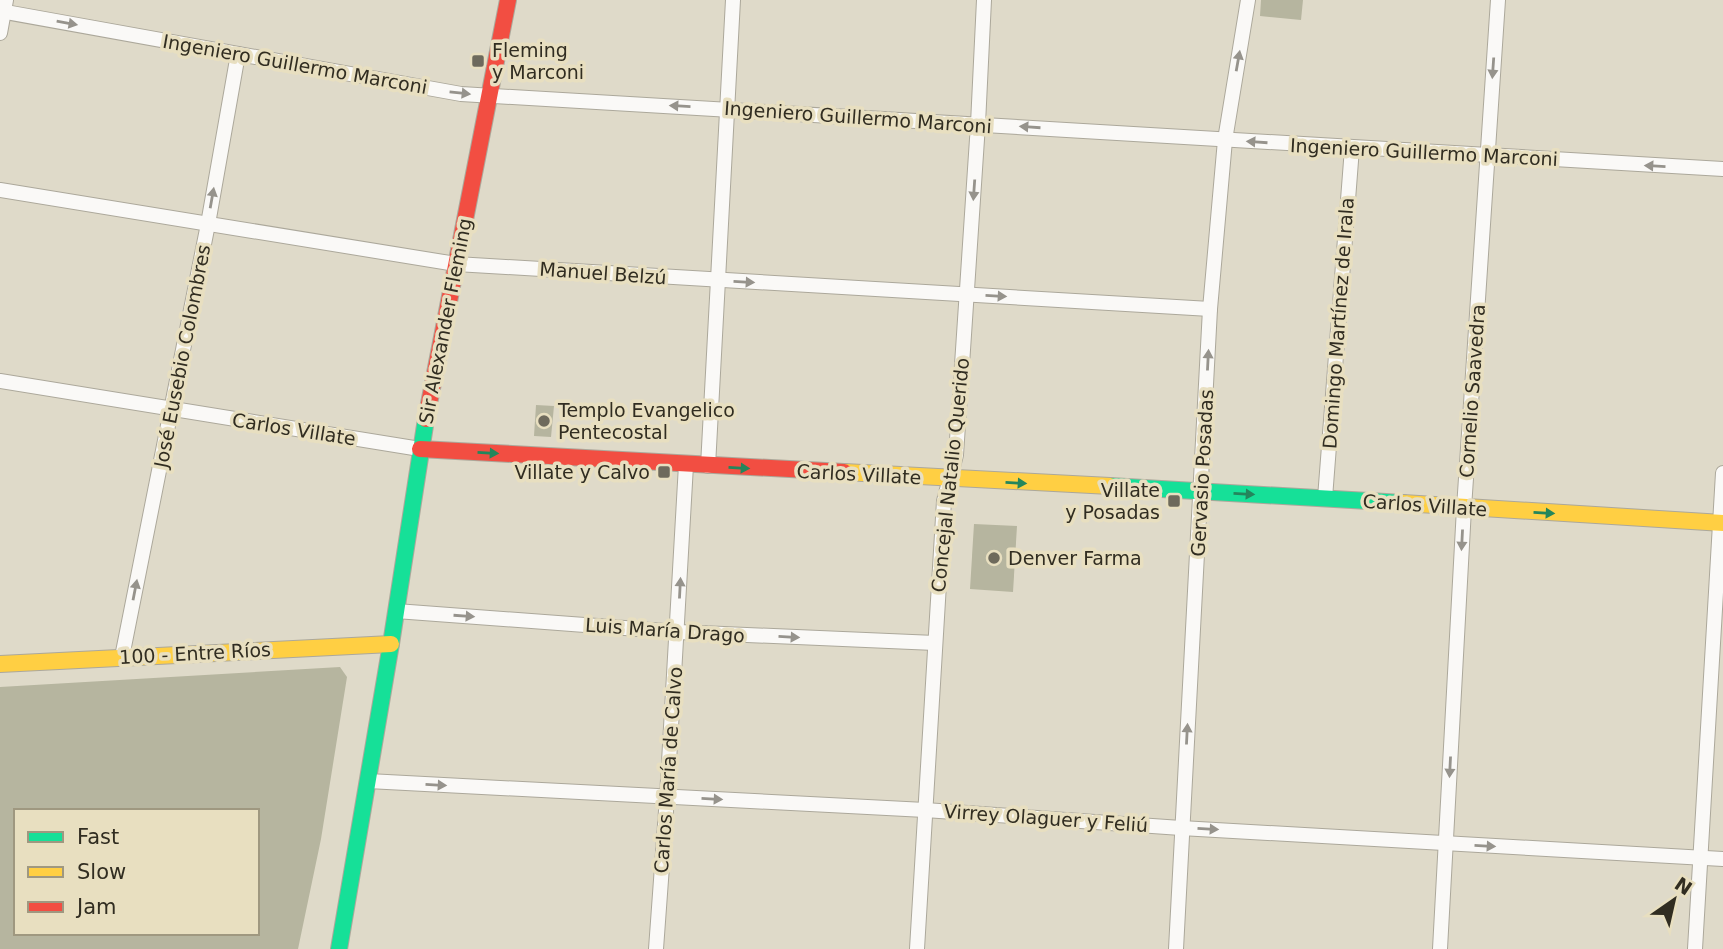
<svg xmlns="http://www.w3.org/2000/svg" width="1723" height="949" font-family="'DejaVu Sans',sans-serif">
  <rect width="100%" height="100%" fill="#dfdac9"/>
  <g fill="#b6b59f" fill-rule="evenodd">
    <path d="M1261,0H1303L1301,20L1260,16Z"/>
    <path d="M536,405L554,406L551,437L534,436Z"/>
    <path d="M974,524L1017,526L1013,592L970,589Z"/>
    <path d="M340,667L347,677L321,839L298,949H0V687ZM16,811H257V933H16Z"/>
  </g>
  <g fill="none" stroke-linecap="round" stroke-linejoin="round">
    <g stroke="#aca89b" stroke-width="16">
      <g id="street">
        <path d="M0,11L461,94L1723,169"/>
        <path d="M0,33L6,0"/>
        <path d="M0,190L456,264L1210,309"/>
        <path d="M0,381L420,449"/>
        <path d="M708,466L733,0"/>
        <path d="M1325,498L1352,148"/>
        <path d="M396,611L678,632L935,643"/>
        <path d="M122,657L208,224L238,54"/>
        <path d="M368,781L925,810L1181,828L1723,859"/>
        <path d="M656,949L667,797L686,465"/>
        <path d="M917,949L944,501L956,455L978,124L984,0"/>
        <path d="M1176,949L1210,309L1225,140L1248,0"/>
        <path d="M1440,949L1464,508L1498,0"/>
        <path d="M1695,949L1723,473"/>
      </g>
    </g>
    <g stroke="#aca89b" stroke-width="18">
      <g id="fast">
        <path d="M1110,486L1403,503"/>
        <path d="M339,949L391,644L426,419"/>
      </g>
    </g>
    <g stroke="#aca89b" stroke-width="18">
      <g id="slow">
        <path d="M844,472L1110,486"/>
        <path d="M1403,503L1723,523"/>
        <path d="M0,664L391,644"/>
      </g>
    </g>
    <g stroke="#aca89b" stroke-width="18">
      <g id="jam">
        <path d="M426,419L508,0"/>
        <path d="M420,449L844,472"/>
      </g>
    </g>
    <use href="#street" stroke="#faf9f7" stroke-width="14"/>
    <use href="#fast" stroke="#16e098" stroke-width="16"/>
    <use href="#slow" stroke="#ffcf43" stroke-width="16"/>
    <use href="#jam" stroke="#f24e42" stroke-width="16"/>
  </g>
  <defs><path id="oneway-solid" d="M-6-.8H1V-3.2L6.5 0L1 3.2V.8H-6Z" transform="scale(1.75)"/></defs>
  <g fill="#96938c">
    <use href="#oneway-solid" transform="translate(67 23) rotate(10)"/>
    <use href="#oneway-solid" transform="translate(1238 61) rotate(-80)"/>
    <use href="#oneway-solid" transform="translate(1493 68) rotate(94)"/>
    <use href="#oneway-solid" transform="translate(460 93) rotate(6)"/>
    <use href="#oneway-solid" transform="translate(680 106) rotate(-177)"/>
    <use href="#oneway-solid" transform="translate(1030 127) rotate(-176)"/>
    <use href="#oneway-solid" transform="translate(1257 142) rotate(-176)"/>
    <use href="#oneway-solid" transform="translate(1655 166) rotate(-177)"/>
    <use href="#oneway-solid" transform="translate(974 190) rotate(94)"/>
    <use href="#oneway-solid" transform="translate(212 198) rotate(-80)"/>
    <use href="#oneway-solid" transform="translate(744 282) rotate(3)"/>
    <use href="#oneway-solid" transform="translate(996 296) rotate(3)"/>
    <use href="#oneway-solid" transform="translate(1208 360) rotate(-87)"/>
    <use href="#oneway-solid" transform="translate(1462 540) rotate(93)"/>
    <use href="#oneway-solid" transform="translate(680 588) rotate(-87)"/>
    <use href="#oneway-solid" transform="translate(135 590) rotate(-79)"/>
    <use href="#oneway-solid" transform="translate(464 616) rotate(4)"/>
    <use href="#oneway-solid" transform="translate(789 637) rotate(3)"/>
    <use href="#oneway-solid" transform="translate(1187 734) rotate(-87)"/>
    <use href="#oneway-solid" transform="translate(1450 767) rotate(93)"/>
    <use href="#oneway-solid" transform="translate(436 785) rotate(3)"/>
    <use href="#oneway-solid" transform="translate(712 799) rotate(3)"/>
    <use href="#oneway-solid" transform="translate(1208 829) rotate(3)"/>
    <use href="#oneway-solid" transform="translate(1485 846) rotate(3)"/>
  </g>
  <g fill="#24865c">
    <use href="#oneway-solid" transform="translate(488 453) rotate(3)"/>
    <use href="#oneway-solid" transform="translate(739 468) rotate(3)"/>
    <use href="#oneway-solid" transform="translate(1016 483) rotate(3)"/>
    <use href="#oneway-solid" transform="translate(1244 494) rotate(3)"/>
    <use href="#oneway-solid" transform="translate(1544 513) rotate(3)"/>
  </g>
  <g fill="#6e6a5c" stroke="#e8dfc0" stroke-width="2.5">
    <rect x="471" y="54" width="14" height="14" rx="3.5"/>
    <circle cx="544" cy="421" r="7"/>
    <rect x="657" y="465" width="14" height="14" rx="3.5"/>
    <rect x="1167" y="494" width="14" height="14" rx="3.5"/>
    <circle cx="994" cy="558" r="7"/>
  </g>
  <g text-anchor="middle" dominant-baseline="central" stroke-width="7" stroke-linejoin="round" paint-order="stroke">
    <g font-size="19" fill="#312d21" stroke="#e8dfc0" text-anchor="start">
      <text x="492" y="50">Fleming<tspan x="492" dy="22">y Marconi</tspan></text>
      <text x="558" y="410">Templo Evangelico<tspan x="558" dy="22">Pentecostal</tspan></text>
      <text x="650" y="472" text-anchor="end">Villate y Calvo</text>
      <text x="1160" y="490" text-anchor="end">Villate<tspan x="1160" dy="22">y Posadas</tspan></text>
      <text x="1008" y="558">Denver Farma</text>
    </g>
    <g font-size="19" fill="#312d21" stroke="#e8dfc0">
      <text transform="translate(295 64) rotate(10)">Ingeniero Guillermo Marconi</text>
      <text transform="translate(858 117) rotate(4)">Ingeniero Guillermo Marconi</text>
      <text transform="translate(1424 152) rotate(3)">Ingeniero Guillermo Marconi</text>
      <text transform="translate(603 273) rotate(4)">Manuel Belzú</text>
      <text transform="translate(445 321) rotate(-79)">Sir Alexander Fleming</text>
      <text transform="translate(1338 323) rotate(-86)">Domingo Martínez de Irala</text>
      <text transform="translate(182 356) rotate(-79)">José Eusebio Colombres</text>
      <text transform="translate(1472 391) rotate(-86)">Cornelio Saavedra</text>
      <text transform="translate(294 429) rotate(9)">Carlos Villate</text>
      <text transform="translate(1202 473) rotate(-87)">Gervasio Posadas</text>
      <text transform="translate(859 474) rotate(3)">Carlos Villate</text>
      <text transform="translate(950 475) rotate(-84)">Concejal Natalio Querido</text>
      <text transform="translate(1425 505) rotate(4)">Carlos Villate</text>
      <text transform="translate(665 630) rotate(4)">Luis María Drago</text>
      <text transform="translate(195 653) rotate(-3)">100 - Entre Ríos</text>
      <text transform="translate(668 770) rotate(-86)">Carlos María de Calvo</text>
      <text transform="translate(1046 818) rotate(4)">Virrey Olaguer y Feliú</text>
    </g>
  </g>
  <rect x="14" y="809" width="245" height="126" fill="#e8dfc0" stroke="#9f9880" stroke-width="2"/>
  <rect x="28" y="832" width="35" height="10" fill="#16e098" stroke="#9f9880" stroke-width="2"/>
  <text x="77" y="844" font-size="21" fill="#312d21">Fast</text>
  <rect x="28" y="867" width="35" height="10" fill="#ffcf43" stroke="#9f9880" stroke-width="2"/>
  <text x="77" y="879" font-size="21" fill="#312d21">Slow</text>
  <rect x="28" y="902" width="35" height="10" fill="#f24e42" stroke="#9f9880" stroke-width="2"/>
  <text x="77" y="914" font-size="21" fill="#312d21">Jam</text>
  <g transform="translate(1674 900) rotate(34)" stroke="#e8dfc0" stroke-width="5" paint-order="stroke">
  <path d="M0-5L12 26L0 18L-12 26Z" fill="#312d21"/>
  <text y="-10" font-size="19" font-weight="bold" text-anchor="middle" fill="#312d21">N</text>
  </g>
</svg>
